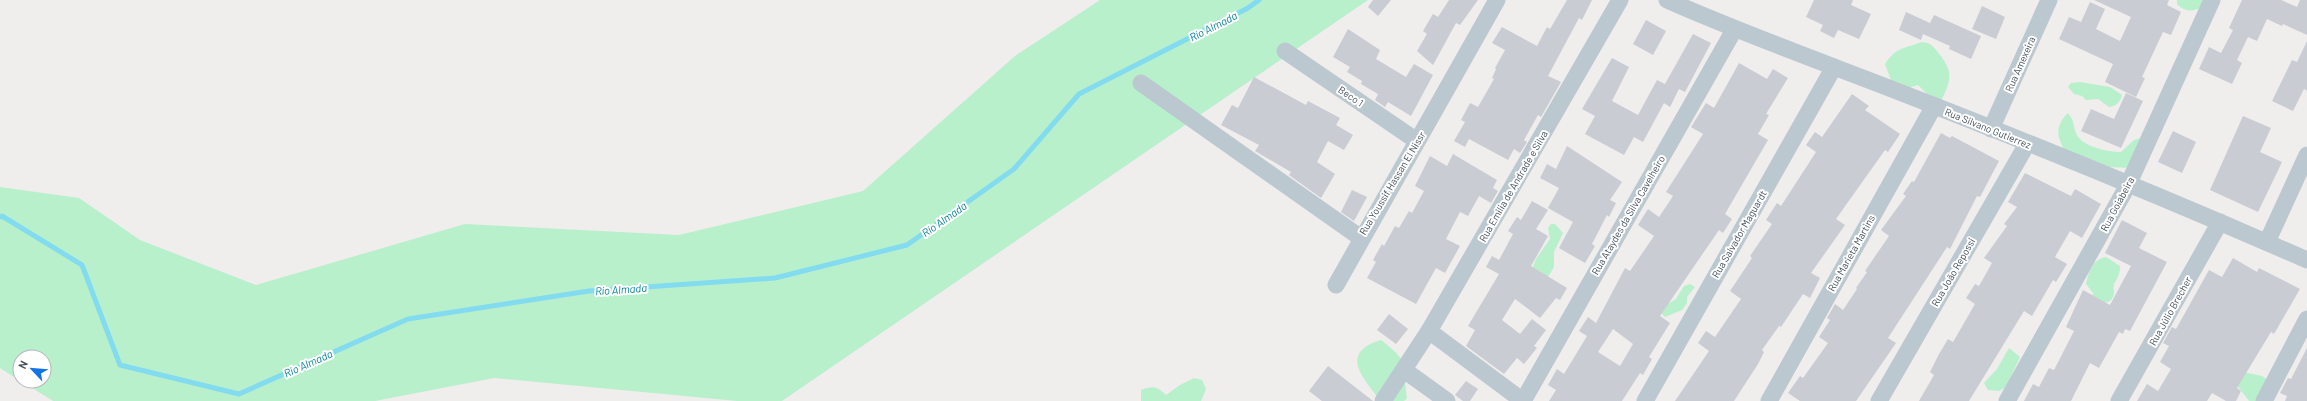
<svg xmlns="http://www.w3.org/2000/svg" width="2307" height="401" font-family="Barlow,sans-serif">
  <rect width="100%" height="100%" fill="#f0eded"/>
  <g fill="#b8f0cc">
    <path d="M1100,0H1368L782,401H737L494,378L375,401H53L21,381H44V357H20V381L0,368V187L79,198L140,240L256,285L465,224L679,235L863,191L1015,56Z"/>
    <path d="M2177,0H2214C2201,8 2190,17 2177,4Z"/>
    <path d="M1922,42C1930,43 1932,45 1937,51C1952,70 1953,77 1942,99L1934,101L1918,85L1908,88L1892,83L1885,64C1895,48 1905,48 1922,42Z"/>
    <path d="M2080,82L2110,87L2122,95C2120,102 2117,106 2109,107L2098,99L2086,100L2082,96L2074,94L2068,87L2071,83Z"/>
    <path d="M2068,113C2074,120 2073,125 2076,133C2081,147 2109,152 2121,152L2134,140L2141,138L2133,168L2107,167L2066,153C2057,137 2054,127 2068,113Z"/>
    <path d="M1551,224H1555L1563,233L1554,252V267L1548,277L1531,272L1536,259L1550,239L1548,228Z"/>
    <path d="M2106,257L2120,266C2120,274 2118,277 2114,284C2113,287 2114,290 2114,293C2112,306 2100,303 2091,302L2093,293L2086,284C2089,271 2093,259 2106,257Z"/>
    <path d="M1690,284L1695,287L1687,297V303L1682,310L1665,317L1661,313L1664,306L1676,299L1684,286Z"/>
    <path d="M1381,340C1412,364 1402,363 1407,398L1404,401H1381C1365,380 1337,353 1381,340Z"/>
    <path d="M2009,348L2020,357L2006,387L1999,391L1988,390L1984,383L1997,369Z"/>
    <path d="M2243,372L2262,376L2269,381L2261,401H2249L2236,384Z"/>
    <path d="M1194,378L1202,380L1206,389L1201,401H1141V390C1153,385 1158,387 1166,395L1180,385Z"/>
  </g>
  <g fill="none" stroke-linecap="round" stroke-linejoin="round">
    <path stroke="#83dbef" stroke-width="5" d="M0,217L2,216L82,265L120,365L239,394L408,319L589,291L775,278L907,245L1014,169L1079,94L1248,8L1259,0"/>
  </g>
  <g fill="#c9ccd2" fill-rule="evenodd">
    <path d="M1373,0H1391L1378,16L1368,7Z"/>
    <path d="M1449,0H1478L1460,25L1456,23L1433,65L1417,51L1427,34L1423,31L1433,14L1438,17Z"/>
    <path d="M1567,0H1592L1582,20L1579,18L1548,76L1561,82L1541,117L1538,115L1524,140L1527,142L1520,153L1514,149L1508,160L1469,139L1465,147L1454,141L1465,122L1461,120L1470,103L1478,107L1494,79L1492,78L1496,69L1495,68L1505,50L1492,43L1502,27L1537,46L1547,27L1550,29Z"/>
    <path d="M1814,0H1853L1851,5L1871,14L1859,39L1838,30L1834,38L1820,31L1823,25L1806,17Z"/>
    <path d="M2094,0H2169L2167,5L2181,12L2171,35L2163,32L2142,77L2145,78L2136,97L2105,82L2113,64L2059,39L2069,17L2081,22L2090,2L2105,9L2096,29L2120,41L2131,17Z"/>
    <path d="M2242,0H2281L2297,7L2300,0H2307V35L2283,24L2282,26L2267,19L2257,41L2248,37L2237,60L2242,63L2232,84L2199,69L2209,47L2221,53L2233,30L2229,28Z"/>
    <path d="M1982,6L2005,17L1996,39L1972,29Z"/>
    <path d="M1906,12L1930,23L1934,15L1981,36L1971,59L1949,49L1950,46L1923,34L1921,40L1899,30Z"/>
    <path d="M1646,20L1666,31L1653,55L1633,44Z"/>
    <path d="M1348,29L1380,50L1376,59L1406,77L1414,64L1433,75L1411,116L1388,102L1385,107L1375,100L1378,94L1361,84L1362,81L1347,72L1350,67L1333,57Z"/>
    <path d="M1693,34L1711,43L1685,92L1679,89L1670,107L1664,103L1643,142L1634,137L1624,155L1585,134L1595,116L1582,109L1612,58L1629,67L1612,101L1638,115L1657,80L1665,84Z"/>
    <path d="M2307,41V91L2304,89L2293,111L2272,101L2292,60L2297,62Z"/>
    <path d="M1739,63L1767,79L1773,69L1788,78L1766,114L1769,115L1758,134L1768,140L1725,214L1732,219L1723,233L1719,230L1660,316L1670,323L1649,357L1652,359L1643,375L1640,373L1622,401H1549L1556,390L1548,385L1557,369L1564,374L1587,336L1579,331L1588,317L1596,323L1625,268L1630,271L1654,236L1638,225L1648,209L1659,217L1673,196L1666,192L1703,134L1691,127L1706,103L1714,108ZM1613,329L1633,344L1620,366L1598,352Z"/>
    <path d="M1254,77L1306,105L1308,101L1340,118L1336,125L1353,135L1344,150L1328,141L1317,162L1335,174L1321,198L1289,175L1291,172L1255,151L1259,145L1221,125L1232,105L1238,108Z"/>
    <path d="M2126,93L2143,101L2121,148L2081,131L2091,109L2114,119Z"/>
    <path d="M1852,94L1869,106L1865,110L1900,134L1888,152L1885,150L1836,219L1845,225L1811,273L1820,278L1810,298L1803,294L1781,327L1779,326L1762,350L1764,352L1758,364L1734,401H1675L1709,351L1698,343L1706,331L1715,337L1741,299L1730,291L1752,258L1750,256L1772,224L1766,220L1777,203L1781,206L1816,152L1806,145L1815,132L1822,137Z"/>
    <path d="M2243,116L2271,128L2260,152L2282,162L2258,212L2210,190Z"/>
    <path d="M2173,131L2196,142L2182,173L2158,162Z"/>
    <path d="M1941,133L1950,138L1952,136L1999,161L1980,197L1977,196L1950,249L1947,247L1888,338L1896,343L1856,401H1800L1788,393L1800,376L1803,378L1828,343L1819,337L1830,320L1827,318L1835,304L1843,310L1857,289L1856,288L1867,272L1865,271L1889,236L1881,230L1906,196L1903,194L1912,181L1914,182Z"/>
    <path d="M1567,146L1622,182L1610,200L1616,203L1609,217L1607,215L1592,244L1595,246L1585,263L1559,248L1573,222L1548,208L1559,188L1540,178L1547,164L1556,169Z"/>
    <path d="M1453,154L1497,180L1493,188L1498,191L1491,203L1479,196L1468,216L1460,212L1446,239L1460,246L1445,273L1436,268L1416,304L1367,278L1376,262L1373,260L1382,244L1384,246L1395,226L1399,228L1409,211L1412,213L1424,191L1415,186L1430,156L1447,166Z"/>
    <path d="M2025,173L2071,196L2075,189L2101,204L2082,238L2070,231L2055,257L2067,264L2056,282L2053,280L2032,316L2024,311L1969,401H1919L1934,375L1930,372L1939,354L1948,339L1953,342L1975,304L1966,298L1975,284L1979,286L1992,263L1984,258L2007,226L2004,224L2017,207L2008,202Z"/>
    <path d="M1352,190L1367,197L1354,221L1341,212Z"/>
    <path d="M1532,201L1548,210L1536,229L1548,236L1531,266L1567,288L1560,300L1556,298L1540,318L1515,299L1502,320L1520,334L1532,319L1546,330L1534,346L1537,348L1524,364L1517,358L1504,374L1466,346L1475,330L1468,326L1499,274L1486,267L1492,256L1499,260L1513,234L1508,231L1517,217L1521,220Z"/>
    <path d="M2122,220L2147,233L2139,248L2167,262L2130,331L2125,329L2123,334L2119,332L2099,368L2090,363L2071,401H2024L2033,384L2039,387L2049,368L2054,370L2074,331L2066,327L2083,290L2110,305L2131,266L2105,253Z"/>
    <path d="M2233,258L2257,272L2259,268L2300,289L2274,334L2271,332L2237,388L2241,391L2236,401H2226L2212,393L2207,401H2137L2147,384L2158,391L2171,369L2160,362L2169,346L2163,343L2172,327L2176,329L2209,270L2222,277Z"/>
    <path d="M1389,314L1408,329L1396,344L1377,330Z"/>
    <path d="M2307,348V401H2285L2287,396L2280,393L2288,378L2291,379Z"/>
    <path d="M1328,366L1373,401H1322L1309,391Z"/>
    <path d="M1466,381L1478,389L1470,401H1463L1455,395Z"/>
  </g>
  <g fill="none" stroke-linecap="round" stroke-linejoin="round">
    <g stroke="#bcc8d0" stroke-width="17">
      <path d="M1667,0C1755,39 1845,70 1935,106C2060,155 2184,206 2307,260"/>
      <path d="M1285,51L1417,141"/>
      <path d="M1141,83L1361,238"/>
      <path d="M1991,129L2049,0"/>
      <path d="M2267,242L2307,155"/>
      <path d="M1336,285L1497,0"/>
      <path d="M1429,331L1523,401"/>
      <path d="M1404,370L1447,401"/>
      <path d="M1383,401L1429,331L1620,0"/>
      <path d="M1523,401L1734,30"/>
      <path d="M1645,401L1834,67"/>
      <path d="M1769,401L1934,106"/>
      <path d="M1879,401L2027,144"/>
      <path d="M2007,401L2128,185L2212,0"/>
      <path d="M2119,401L2220,222"/>
      <path d="M2264,401L2307,319"/>
    </g>
  </g>
  <g text-anchor="middle" dominant-baseline="central" stroke-width="4" stroke-linejoin="round" paint-order="stroke">
    <g font-size="10" fill="#44515b" stroke="#fff">
      <text transform="translate(2020 64) rotate(-66)">Rua Amexeira</text>
      <text transform="translate(1351 96) rotate(34)">Beco 1</text>
      <text transform="translate(1988 128) rotate(22)">Rua Silvano Gutierrez</text>
      <text transform="translate(1392 183) rotate(-59)">Rua Youssif Hassan El Nissr</text>
      <text transform="translate(1513 186) rotate(-60)">Rua Emilia de Andrade e Silva</text>
      <text transform="translate(2117 204) rotate(-62)">Rua Goiabeira</text>
      <text transform="translate(1628 215) rotate(-60)">Rua Ataydes da Silva Cavelheiro</text>
      <text transform="translate(1739 234) rotate(-60)">Rua Salvador Maguardt</text>
      <text transform="translate(1851 253) rotate(-61)">Rua Marieta Martins</text>
      <text transform="translate(1953 272) rotate(-60)">Rua João Repossi</text>
      <text transform="translate(2170 311) rotate(-61)">Rua Júlio Brecher</text>
    </g>
    <g font-size="11" font-style="italic" fill="#08819c" stroke="#fff">
      <text transform="translate(1213 26) rotate(-27)">Río Almada</text>
      <text transform="translate(944 219) rotate(-35)">Río Almada</text>
      <text transform="translate(621 289) rotate(-4)">Río Almada</text>
      <text transform="translate(308 363) rotate(-24)">Río Almada</text>
    </g>
  </g>
  <g transform="translate(32 369) rotate(296)"><circle r="19" fill="#ffffff" stroke="#b4b9bd"/>
  <path d="M0-3L7 15L0 10L-7 15Z" fill="#1273e5"/>
  <text y="-6" font-size="11" font-weight="bold" text-anchor="middle" fill="#44515b">N</text>
  </g>
</svg>
